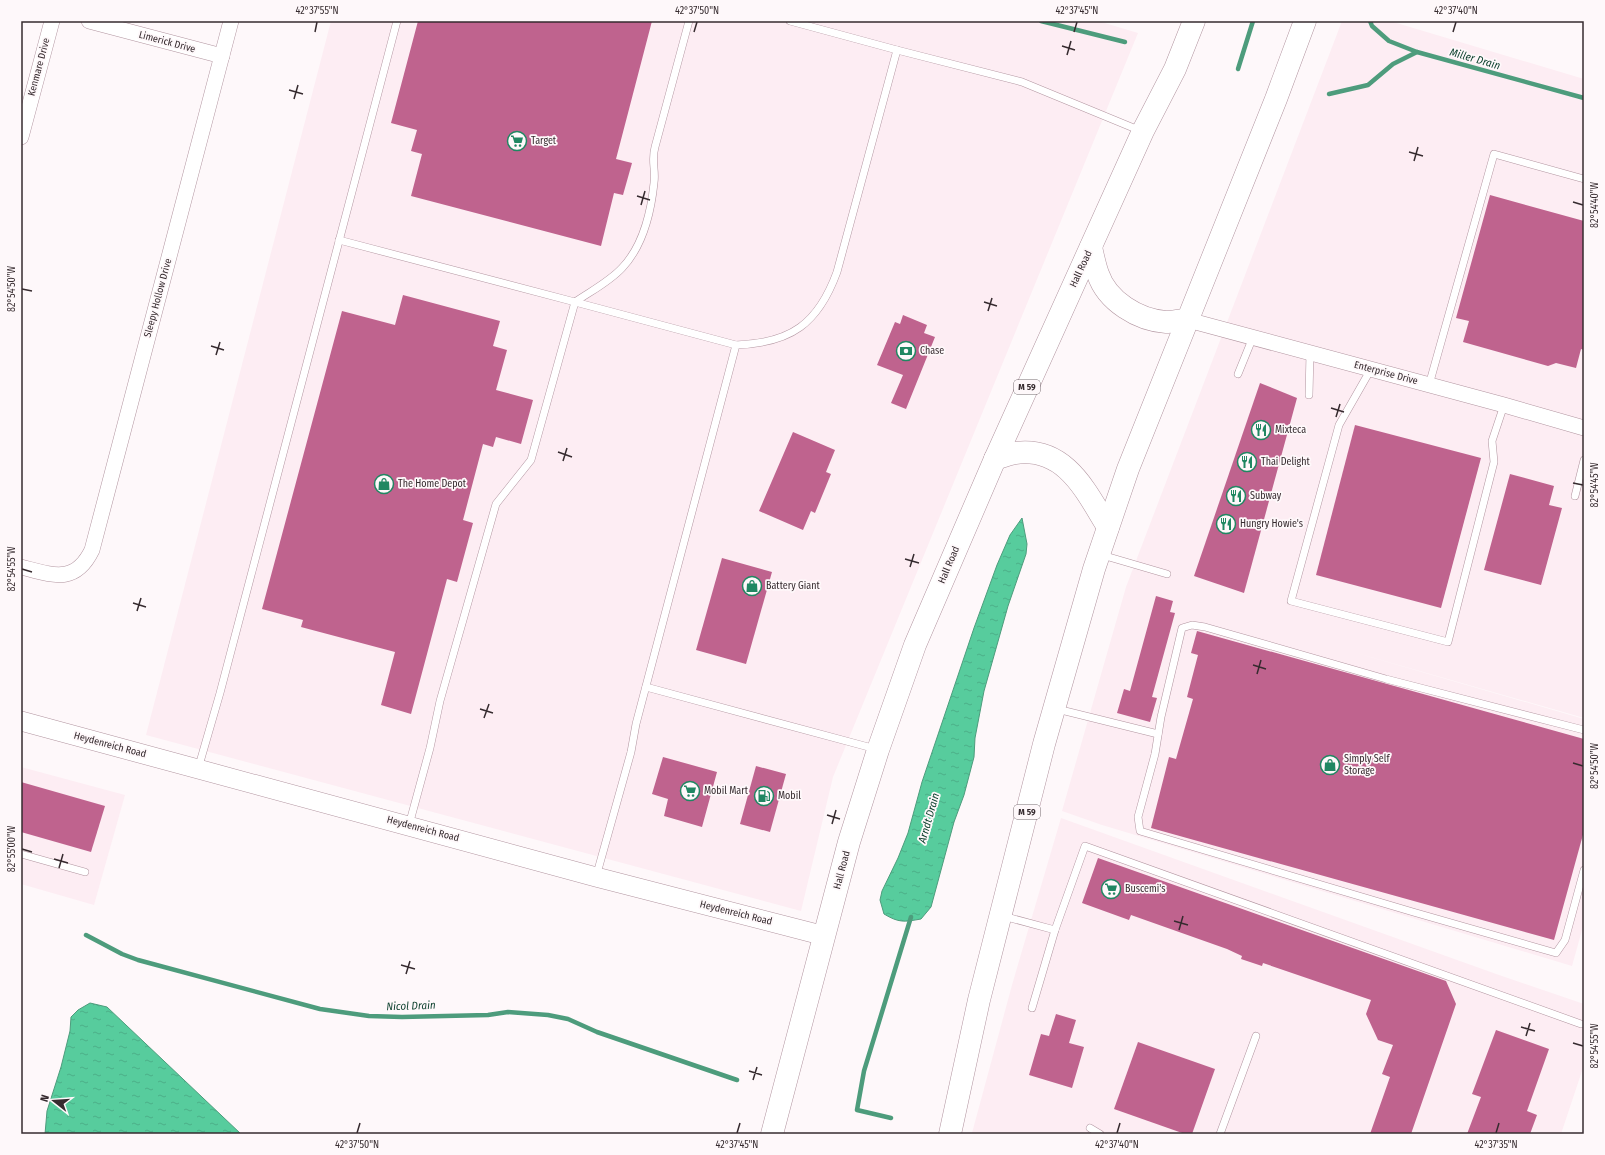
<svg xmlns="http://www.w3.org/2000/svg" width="1605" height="1155" font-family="'Fira Sans Condensed',sans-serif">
  <defs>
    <pattern id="water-ripples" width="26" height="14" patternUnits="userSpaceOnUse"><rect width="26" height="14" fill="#57cc9d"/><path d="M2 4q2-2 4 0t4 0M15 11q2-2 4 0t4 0" fill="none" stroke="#4caf88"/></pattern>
  </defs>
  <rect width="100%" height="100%" fill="#fef8fa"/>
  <g fill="#fdedf3">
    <path d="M331,21H1098L1138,33L833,777L801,911L146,735Z"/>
    <path d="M1342,21H1390L1584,79V718L1346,650L1584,719V923L1572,966L1102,825L1062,811L1126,587Z"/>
    <path d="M21,767L125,795L94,905L21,884Z"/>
    <path d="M1061,818L1499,975L1584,1004V1065L1561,1134L972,1133L1012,985Z"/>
  </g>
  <g fill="url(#water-ripples)" stroke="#4d9c7c">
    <path d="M1022,518L1027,544L1026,554L1008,606L984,691L975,738L974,757L964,795L954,822L931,907L921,919C904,922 899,923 884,914L880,900L882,891L898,858L908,833L922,782L974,628L997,565L1010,535Z"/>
    <path d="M90,1003L107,1007L241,1134H45L47,1111L61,1067L70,1031L71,1017L78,1010Z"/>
  </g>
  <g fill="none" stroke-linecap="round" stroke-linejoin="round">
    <g stroke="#4d9c7c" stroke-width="4.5">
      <path d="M1041,21L1125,42"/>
      <path d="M1370,21L1372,26L1389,41L1417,52L1584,98"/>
      <path d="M1238,69L1253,21"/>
      <path d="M1329,94L1368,85L1393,64L1417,52"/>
      <path d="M86,935L122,954L138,960L320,1009L369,1016L402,1017L488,1015L508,1012L548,1015L568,1019L597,1032L737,1080"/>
      <path d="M891,1118L857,1110L864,1071L911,917"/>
    </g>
  </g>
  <g fill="#bf638e">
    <path d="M418,21H652L616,159L632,163L623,195L614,193L601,246L411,196L422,154L411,151L417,130L391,123Z"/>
    <path d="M1490,195L1584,221V350L1581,349L1576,368L1556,363L1548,366L1463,342L1469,321L1456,318Z"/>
    <path d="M403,295L500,321L493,346L507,350L496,390L533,400L521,444L496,437L493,447L483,444L463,520L473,523L457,582L447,579L411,714L381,705L395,652L301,627L303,620L262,609L342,311L395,325Z"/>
    <path d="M903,315L927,325L924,333L935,337L906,409L891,403L903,375L877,365L895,322L900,324Z"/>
    <path d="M1260,383L1297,398L1244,593L1194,576Z"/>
    <path d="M1355,425L1481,458L1441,608L1316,575Z"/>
    <path d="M793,432L835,450L826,472L831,474L815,513L811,511L803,530L759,511Z"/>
    <path d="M1510,474L1554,486L1549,505L1562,508L1541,585L1484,570Z"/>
    <path d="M722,558L772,572L746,664L696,650Z"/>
    <path d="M1156,596L1173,601L1170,612L1175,613L1152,697L1157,698L1150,722L1117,713L1124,689L1130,691Z"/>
    <path d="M1197,631L1584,739V831L1554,940L1151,828L1169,757L1176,759L1193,699L1187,697L1198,655L1191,653Z"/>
    <path d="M663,757L717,772L702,827L664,816L668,799L652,794Z"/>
    <path d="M756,766L786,774L770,832L740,824Z"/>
    <path d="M21,782L105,806L91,852L21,832Z"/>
    <path d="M1098,858L1446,981L1456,1004L1411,1134H1370L1390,1077L1382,1074L1393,1045L1378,1040L1366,1014L1371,1000L1263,963L1262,966L1241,959L1242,956L1227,949L1131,915L1129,920L1082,903Z"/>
    <path d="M1056,1014L1076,1020L1069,1043L1084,1047L1072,1088L1029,1075L1041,1034L1049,1036Z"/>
    <path d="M1496,1030L1549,1049L1527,1111L1537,1115L1530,1134H1467L1481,1097L1472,1094Z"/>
    <path d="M1138,1042L1215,1069L1192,1134H1185L1114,1109Z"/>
  </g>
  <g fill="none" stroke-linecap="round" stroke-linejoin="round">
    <g stroke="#b295a0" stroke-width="8">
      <g id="service">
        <path d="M790,21L897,50L1022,82L1141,131"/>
        <path d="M339,240L575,302C591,291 609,282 622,268C643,246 651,212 654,183C656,170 651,161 655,147L689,21"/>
        <path d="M1371,369L1339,425L1291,601L1448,642L1494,462L1492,441L1504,405"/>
        <path d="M1238,374L1253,337"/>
        <path d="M1429,385L1494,154L1584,179"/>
        <path d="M1309,395L1310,353"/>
        <path d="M1575,496L1584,460"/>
        <path d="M1102,555L1167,574"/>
        <path d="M646,687L876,749"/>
        <path d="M1057,709L1158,734"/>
        <path d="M1584,730L1386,679L1205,627L1192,625L1182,628L1161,717L1155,754L1138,817L1140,831L1413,912L1556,953L1565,940L1584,870"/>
        <path d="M198,769L220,693L397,21"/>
        <path d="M409,825L430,748L440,701L496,504L531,460L575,302L736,345"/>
        <path d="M21,854L85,872"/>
        <path d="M596,877L631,752L636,724L736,345C791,343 818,324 837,272L897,50"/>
        <path d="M1003,916L1055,930"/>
        <path d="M1032,1008L1055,930L1085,846L1581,1024"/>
        <path d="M1090,1128L1100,1134"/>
        <path d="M1220,1134L1256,1036"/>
      </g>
    </g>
    <g stroke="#b295a0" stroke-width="16">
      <g id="minor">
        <path d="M89,21L222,56"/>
        <path d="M21,137L52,21"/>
        <path d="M1188,320L1504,405L1584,428"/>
        <path d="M21,567C52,575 75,585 92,550L231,21"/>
      </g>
    </g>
    <g stroke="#b295a0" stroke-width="20">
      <path id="tertiary" d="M21,721L596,877L825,936"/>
    </g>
    <g stroke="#b295a0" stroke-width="23">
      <g id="trunk">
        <path d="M1091,247C1093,256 1095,266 1098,274C1107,301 1138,320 1166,322C1173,322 1181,320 1188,320"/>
        <path d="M995,459C1001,457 1008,454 1015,453C1066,446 1086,492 1108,527"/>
        <path d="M772,1134L849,842L878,750L915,645L995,459L1143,131L1175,69L1194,21"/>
        <path d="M950,1134L979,1000L1044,744L1094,569L1128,469L1276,99L1305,21"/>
      </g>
    </g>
    <use href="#service" stroke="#fff" stroke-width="7"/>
    <use href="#minor" stroke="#fff" stroke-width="15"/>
    <use href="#tertiary" stroke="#fff" stroke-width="19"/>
    <use href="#trunk" stroke="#fff" stroke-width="22"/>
  </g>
  <path fill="none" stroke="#362b2f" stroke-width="1.5" d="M315,32L317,22M694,32L697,22M1074,32L1077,22M1453,32L1456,22M1062,46L1075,50M1067,55L1071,41M289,90L303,94M294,99L298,85M1409,152L1423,156M1414,161L1418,147M637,196L650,200M1573,202L1583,205M641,205L645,191M22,289L32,291M984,302L997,306M988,311L992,298M211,346L224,350M216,355L220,342M1331,408L1344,412M1336,417L1340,404M558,452L572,457M563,461L567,448M1573,483L1583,485M905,559L919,563M910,567L914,554M22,569L32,572M133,603L146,607M137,611L141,598M1253,665L1266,669M1257,674L1261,660M480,709L493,713M484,718L489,704M1573,763L1583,766M827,815L840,819M832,824L836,810M22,849L32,852M54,859L68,863M59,868L63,854M1174,921L1188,925M1179,930L1183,916M401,965L415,969M406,974L410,961M1521,1027L1535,1031M1526,1036L1530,1023M1573,1043L1583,1046M749,1071L762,1075M753,1080L757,1067M357,1133L360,1123M737,1133L740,1123M1117,1133L1120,1123M1496,1133L1499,1123"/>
  <defs>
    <g id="supermarket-ring" transform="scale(1)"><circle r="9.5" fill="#fef8fa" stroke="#208762" stroke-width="1.5"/><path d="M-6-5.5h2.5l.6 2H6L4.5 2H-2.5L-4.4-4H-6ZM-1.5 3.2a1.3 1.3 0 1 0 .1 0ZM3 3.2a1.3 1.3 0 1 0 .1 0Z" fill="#208762"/></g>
    <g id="bank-ring" transform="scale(1)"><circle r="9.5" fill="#fef8fa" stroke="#208762" stroke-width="1.5"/><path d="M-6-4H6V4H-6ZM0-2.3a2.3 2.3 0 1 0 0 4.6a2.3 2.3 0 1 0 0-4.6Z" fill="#208762"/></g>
    <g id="restaurant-ring" transform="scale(1)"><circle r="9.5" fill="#fef8fa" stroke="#208762" stroke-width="1.5"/><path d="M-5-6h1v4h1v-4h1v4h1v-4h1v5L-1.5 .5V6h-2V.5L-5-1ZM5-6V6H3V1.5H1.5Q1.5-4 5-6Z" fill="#208762"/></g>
    <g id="shop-ring" transform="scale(1)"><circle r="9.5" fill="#fef8fa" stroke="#208762" stroke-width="1.5"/><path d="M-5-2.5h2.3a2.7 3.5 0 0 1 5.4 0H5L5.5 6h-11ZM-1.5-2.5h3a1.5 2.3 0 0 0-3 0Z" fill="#208762"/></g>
    <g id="fuel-ring" transform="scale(1)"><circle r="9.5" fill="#fef8fa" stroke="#208762" stroke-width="1.5"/><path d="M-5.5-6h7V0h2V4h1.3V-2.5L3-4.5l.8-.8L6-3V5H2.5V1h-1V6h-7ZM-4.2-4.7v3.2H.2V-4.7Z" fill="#208762"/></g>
  </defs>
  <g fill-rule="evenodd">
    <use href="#supermarket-ring" x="517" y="141"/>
    <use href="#bank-ring" x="906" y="351"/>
    <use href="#restaurant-ring" x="1261" y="430"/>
    <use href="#restaurant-ring" x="1247" y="462"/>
    <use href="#shop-ring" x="384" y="484"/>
    <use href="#restaurant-ring" x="1236" y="496"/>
    <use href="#restaurant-ring" x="1226" y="524"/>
    <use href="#shop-ring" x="752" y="586"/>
    <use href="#shop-ring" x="1330" y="765"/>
    <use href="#supermarket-ring" x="690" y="791"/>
    <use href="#fuel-ring" x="764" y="796"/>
    <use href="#supermarket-ring" x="1111" y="889"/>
  </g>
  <g text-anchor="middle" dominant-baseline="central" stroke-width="3.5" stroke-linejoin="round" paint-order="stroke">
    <g fill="#fef8fa" stroke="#72686c" stroke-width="1">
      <rect x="1014" y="380" width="26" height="14" rx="3"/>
      <rect x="1014" y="805" width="26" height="14" rx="3"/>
    </g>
    <g font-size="9" font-weight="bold" fill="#362b2f">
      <text x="1027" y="387">M 59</text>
      <text x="1027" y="812">M 59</text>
    </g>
    <g font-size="10" fill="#362b2f" stroke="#fef8fa">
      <text transform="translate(167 42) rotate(15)">Limerick Drive</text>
      <text transform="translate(39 67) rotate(-75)">Kenmare Drive</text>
      <text transform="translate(1081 269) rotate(-65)">Hall Road</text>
      <text transform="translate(158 298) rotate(-75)">Sleepy Hollow Drive</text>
      <text transform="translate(1386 373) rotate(15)">Enterprise Drive</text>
      <text transform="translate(949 565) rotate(-67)">Hall Road</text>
      <text transform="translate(110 745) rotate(15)">Heydenreich Road</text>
      <text transform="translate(423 829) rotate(15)">Heydenreich Road</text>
      <text transform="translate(842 870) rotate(-75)">Hall Road</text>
      <text transform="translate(736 913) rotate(14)">Heydenreich Road</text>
    </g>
    <g font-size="10" fill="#362b2f" stroke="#fef8fa" text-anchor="start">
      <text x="531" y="141">Target</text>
      <text x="920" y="351">Chase</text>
      <text x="1275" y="430">Mixteca</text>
      <text x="1261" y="462">Thai Delight</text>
      <text x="398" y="484">The Home Depot</text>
      <text x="1250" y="496">Subway</text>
      <text x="1240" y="524">Hungry Howie's</text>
      <text x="766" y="586">Battery Giant</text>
      <text x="1344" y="759">Simply Self<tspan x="1344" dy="12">Storage</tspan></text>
      <text x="704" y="791">Mobil Mart</text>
      <text x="778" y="796">Mobil</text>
      <text x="1125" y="889">Buscemi's</text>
    </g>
    <g font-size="11" font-style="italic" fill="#0a3e2b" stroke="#fef8fa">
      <text transform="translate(1475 59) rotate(16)">Miller Drain</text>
      <text transform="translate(929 818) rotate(-74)">Arndt Drain</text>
      <text transform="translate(411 1006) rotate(-2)">Nicol Drain</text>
    </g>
  </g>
  <rect width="1605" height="1155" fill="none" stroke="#fef8fa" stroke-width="44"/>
  <g transform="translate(54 1101) rotate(287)" stroke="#fef8fa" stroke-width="3" paint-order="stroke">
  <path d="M0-3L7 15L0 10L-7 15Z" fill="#362b2f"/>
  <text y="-6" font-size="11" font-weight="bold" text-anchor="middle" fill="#362b2f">N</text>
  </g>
  <rect x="22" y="22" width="1561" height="1111" fill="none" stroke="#362b2f" stroke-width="1.5"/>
  <g font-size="10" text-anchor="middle" fill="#362b2f">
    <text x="317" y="14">42°37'55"N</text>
    <text x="697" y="14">42°37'50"N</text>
    <text x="1077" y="14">42°37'45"N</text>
    <text x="1456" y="14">42°37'40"N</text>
    <text transform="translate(1594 205) rotate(-90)" y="4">82°54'40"W</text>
    <text transform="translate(11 289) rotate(-90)" y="4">82°54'50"W</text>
    <text transform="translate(1594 485) rotate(-90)" y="4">82°54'45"W</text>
    <text transform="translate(11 569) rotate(-90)" y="4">82°54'55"W</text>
    <text transform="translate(1594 766) rotate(-90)" y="4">82°54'50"W</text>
    <text transform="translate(11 849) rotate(-90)" y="4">82°55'00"W</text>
    <text transform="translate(1594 1046) rotate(-90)" y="4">82°54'55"W</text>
    <text x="357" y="1148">42°37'50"N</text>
    <text x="737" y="1148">42°37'45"N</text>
    <text x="1117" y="1148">42°37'40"N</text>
    <text x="1496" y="1148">42°37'35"N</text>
  </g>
</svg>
